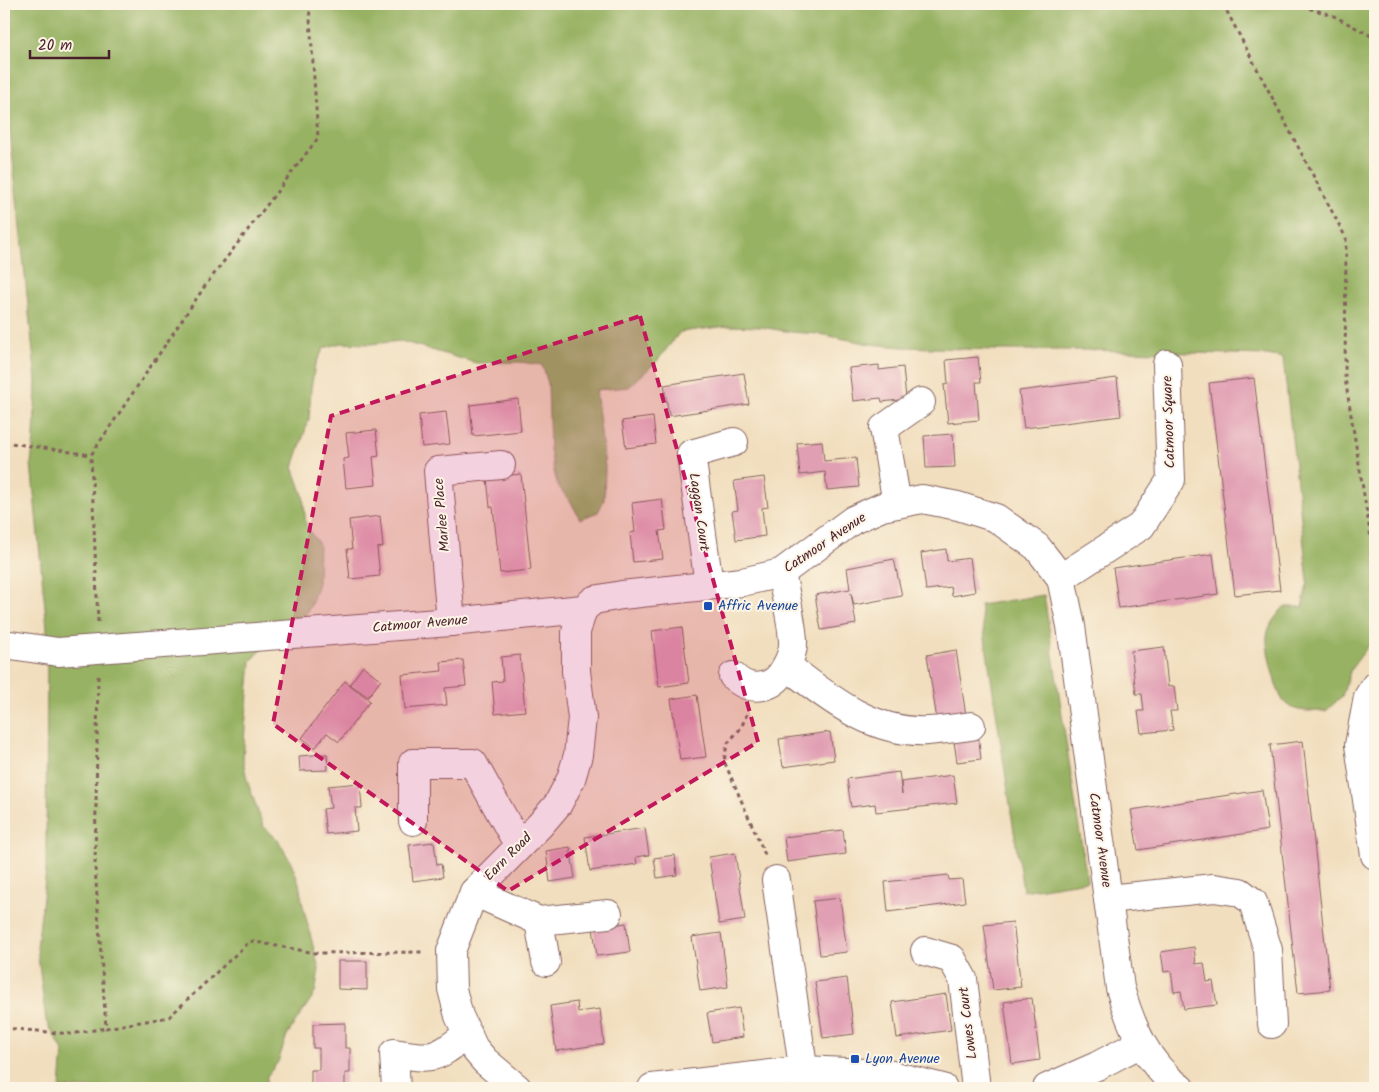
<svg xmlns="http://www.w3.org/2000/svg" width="1379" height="1092" font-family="Kalam,sans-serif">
  <rect width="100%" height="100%" fill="#fcf5e5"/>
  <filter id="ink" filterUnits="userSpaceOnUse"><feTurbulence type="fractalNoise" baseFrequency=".02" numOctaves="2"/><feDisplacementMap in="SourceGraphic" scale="10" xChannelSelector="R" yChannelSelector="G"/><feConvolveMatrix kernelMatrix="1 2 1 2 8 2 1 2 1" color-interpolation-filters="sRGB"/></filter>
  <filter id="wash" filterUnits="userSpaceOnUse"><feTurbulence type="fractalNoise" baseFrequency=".0096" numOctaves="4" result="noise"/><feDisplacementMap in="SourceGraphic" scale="20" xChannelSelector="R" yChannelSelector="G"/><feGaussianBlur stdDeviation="1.12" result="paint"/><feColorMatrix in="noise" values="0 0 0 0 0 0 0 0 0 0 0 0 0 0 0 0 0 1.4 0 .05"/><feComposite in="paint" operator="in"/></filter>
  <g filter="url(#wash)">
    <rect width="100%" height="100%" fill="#f1debe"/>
    <g fill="#98b263" stroke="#716847">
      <path d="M4,4H1375V643L1369,645L1351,669L1342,696L1326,711C1313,711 1295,713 1285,703C1277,696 1265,647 1267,636C1269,624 1276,616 1284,607H1302L1308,581L1283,358L1267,355L1086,350H996L902,347L870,344L820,334L791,332L761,327L728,326L680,332L657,361L629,387L596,390L605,467L604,500L598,512L580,519L571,502L558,486L554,471L550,449L548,383L542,365L520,362L476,363L401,341L370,344L341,343L324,348L315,365L311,388L309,419L293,467L303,495L306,526L319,544L318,583L311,605L301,622L264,647L251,661L245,727L243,760L247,780L263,826L277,839L291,862L299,883L303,906L319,969L315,993L287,1035L278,1062L267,1076L266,1088H60L63,1051L46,1021L37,948L46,871L47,628L31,463L34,439L36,381L4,74Z"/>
      <path d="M1044,595L1087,881L1023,891L980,605Z"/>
    </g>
    <g id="blocks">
      <g fill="#e19fb3">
        <path d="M978,357L981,382H976L979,420L948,423L944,385L948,384L946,360Z"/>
        <path d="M879,365V370L903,367L906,399L882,402L881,398L853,401L849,368Z"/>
        <path d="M744,373L749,404L669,416L664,385Z"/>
        <path d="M1117,378L1121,416L1024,428L1019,391Z"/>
        <path d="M1254,378L1280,590L1235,595L1209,383Z"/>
        <path d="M518,399L521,431L473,436L470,405Z"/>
        <path d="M446,412L450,444L422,447L419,415Z"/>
        <path d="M653,417L656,444L626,448L622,421Z"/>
        <path d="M376,430L379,456L373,457L376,485L346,488L343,459L349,458L346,433Z"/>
        <path d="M953,434L955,467L926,468L924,436Z"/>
        <path d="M822,441L824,461L856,458L859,487L827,490L825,472L800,475L797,443Z"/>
        <path d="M521,474L531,570L500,573L493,507H490L487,478Z"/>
        <path d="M764,477L768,507L762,508L765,536L736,540L732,511L738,510L734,481Z"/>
        <path d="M662,499L666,530L659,531L663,559L633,562L630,533L635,532L632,503Z"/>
        <path d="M380,516L383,547L377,548L380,576L350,579L347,549H352L349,520Z"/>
        <path d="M946,549L947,561L970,558L975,592L952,596L951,587L926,590L921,553Z"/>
        <path d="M1213,554L1218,594L1119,608L1113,568Z"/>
        <path d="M894,559L902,596L854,605L851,593L856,624L821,630L815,595L850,589L847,568Z"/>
        <path d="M682,627L689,683L659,687L652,631Z"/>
        <path d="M1164,647L1168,687L1174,686L1177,711H1170L1173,730L1141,733L1138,711H1144L1142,694H1136L1131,651Z"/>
        <path d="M956,650L966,716L937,720L927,655Z"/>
        <path d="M520,655L525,711L495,714L492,682L503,681L501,657Z"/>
        <path d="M463,660L466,686L445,688L447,705L405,709L402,675L442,671L441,662Z"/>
        <path d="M363,666L381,680L368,697L350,684Z"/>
        <path d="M345,681L370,701L339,742L327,733L315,748L302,738Z"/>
        <path d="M697,695L706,757L680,760L671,699Z"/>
        <path d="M830,732L834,760L783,767L779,739Z"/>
        <path d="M978,732L981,759L957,762L953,735Z"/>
        <path d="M1303,741L1330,990L1298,993L1270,745Z"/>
        <path d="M327,754L328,770L300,771L299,756Z"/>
        <path d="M899,772L902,794L901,782L953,775L957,803L876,812L875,804L851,807L847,779Z"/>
        <path d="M360,783L362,808H355L357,831L326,834L323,809L331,808L328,786Z"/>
        <path d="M1262,790L1268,830L1138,850L1131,810Z"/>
        <path d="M645,828L649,855L636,857L637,864L590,871L585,837Z"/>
        <path d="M843,830L846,854L787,862L784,837Z"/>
        <path d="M434,842L437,865L441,864L443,877L413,881L409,845Z"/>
        <path d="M570,847L575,878L550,882L546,851Z"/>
        <path d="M735,853L745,920L719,924L709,857Z"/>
        <path d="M675,855L677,875L657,878L654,858Z"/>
        <path d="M948,875L949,880L962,879L965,902L888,912L885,882Z"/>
        <path d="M840,898L847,952L820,955L813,901Z"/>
        <path d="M1013,922L1021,987L993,990L984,925Z"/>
        <path d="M626,923L630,952L597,956L593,928Z"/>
        <path d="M721,933L728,987L700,991L692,937Z"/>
        <path d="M1194,947L1196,964L1204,963L1207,982L1213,981L1217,1005L1184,1009L1181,991L1174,992L1171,971L1164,972L1161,952Z"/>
        <path d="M338,961H367V990L338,989Z"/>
        <path d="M847,978L854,1034L823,1038L815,982Z"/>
        <path d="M946,994L951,1030L897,1038L892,1002Z"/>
        <path d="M1032,998L1040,1060L1012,1064L1004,1002Z"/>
        <path d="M577,1002L578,1012L600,1009L604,1044L556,1051L550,1006Z"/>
        <path d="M739,1008L743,1037L712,1042L707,1013Z"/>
        <path d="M345,1023V1048H350V1073H345V1086H311V1070H319V1048H313V1024Z"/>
      </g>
    </g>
  </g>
  <g filter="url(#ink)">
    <use href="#blocks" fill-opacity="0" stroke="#84625e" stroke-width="1"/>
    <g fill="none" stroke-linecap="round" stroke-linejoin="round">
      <g stroke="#84625e" stroke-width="30">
        <g id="street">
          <path d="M897,504L884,428L921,402"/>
          <path d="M1061,578L1141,526L1171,480L1167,364"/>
          <path d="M709,585L691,454L734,442"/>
          <path d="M451,622L438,471L501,465"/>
          <path d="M4,644L58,652L451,622L583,609L594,600L622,595L742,582L781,573L853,520L882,507L922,499L958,506L996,518L1037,547L1061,578L1071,626L1120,988C1131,1026 1147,1064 1180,1088"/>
          <path d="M787,666C829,698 872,734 928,731C942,730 957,728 971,726"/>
          <path d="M733,676C743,686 753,689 767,685C781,681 794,656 793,641C792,621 785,593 781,573"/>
          <path d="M1375,686L1368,697L1359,745L1375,855"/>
          <path d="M413,821V763H473L519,846"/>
          <path d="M776,880L806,1088"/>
          <path d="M474,892L539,921L608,914"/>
          <path d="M1108,899L1214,888L1240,892L1253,902L1268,950L1272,1024"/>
          <path d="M539,921L546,962"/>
          <path d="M925,951L952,959L963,979L976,1088"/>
          <path d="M396,1088L394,1053C436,1060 434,1059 468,1034"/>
          <path d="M517,1088L485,1061L474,1048L459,1016L452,989L451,951L474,892L540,825L558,804L571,779L578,755L582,718L576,671V632L583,609"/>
          <path d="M652,1088L804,1070L888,1074L943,1088"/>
          <path d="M1047,1088L1097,1066L1141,1043"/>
        </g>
      </g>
      <g stroke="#84625e" stroke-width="3" stroke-dasharray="4 4" stroke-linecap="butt">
        <path d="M1223,4L1346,238L1345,378L1375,563"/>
        <path d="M1294,4L1332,15L1375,38"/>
        <path d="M4,442L91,455"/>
        <path d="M98,622L91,455L205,286L318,138L309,4"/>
        <path d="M98,676L95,867L106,1028L169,1017L250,941L315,953L424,952"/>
        <path d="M747,714L741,728L727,744L724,761L766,857"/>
        <path d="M4,1028L71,1034L106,1028"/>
      </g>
      <use href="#street" stroke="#fff" stroke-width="28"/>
    </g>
  </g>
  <path fill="#c2185b" fill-opacity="0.2" stroke="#c2185b" stroke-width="4" stroke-dasharray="10 6" stroke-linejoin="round" d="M640,316L758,742L508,891L273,724L331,416Z"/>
  <g fill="#1a4fb4" stroke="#fcf5e5" stroke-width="2">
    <rect x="703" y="601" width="10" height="10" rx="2.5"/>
    <rect x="850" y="1054" width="10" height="10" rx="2.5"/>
  </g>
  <g text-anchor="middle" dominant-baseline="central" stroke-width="4" stroke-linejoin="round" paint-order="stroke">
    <g font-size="14" fill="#4a1f2b" stroke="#fcf5e5">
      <text transform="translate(1169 422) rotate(-92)">Catmoor Square</text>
      <text transform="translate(699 512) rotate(82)">Laggan Court</text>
      <text transform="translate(442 515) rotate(-95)">Marlee Place</text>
      <text transform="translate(825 543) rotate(-34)">Catmoor Avenue</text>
      <text transform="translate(420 624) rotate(-5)">Catmoor Avenue</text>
      <text transform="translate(1100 840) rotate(82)">Catmoor Avenue</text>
      <text transform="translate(508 857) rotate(-45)">Earn Road</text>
      <text transform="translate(968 1023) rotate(-97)">Lowes Court</text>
    </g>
    <g font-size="14" fill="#164399" stroke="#fcf5e5" text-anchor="start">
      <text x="718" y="606">Affric Avenue</text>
      <text x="865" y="1059">Lyon Avenue</text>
    </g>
  </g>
  <rect width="1379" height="1092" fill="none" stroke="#fcf5e5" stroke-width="20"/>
  <path d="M30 50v8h79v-8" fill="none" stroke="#4a1f2b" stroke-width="2.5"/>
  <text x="38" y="50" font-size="15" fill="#4a1f2b" stroke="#fcf5e5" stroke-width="4" paint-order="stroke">20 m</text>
</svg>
